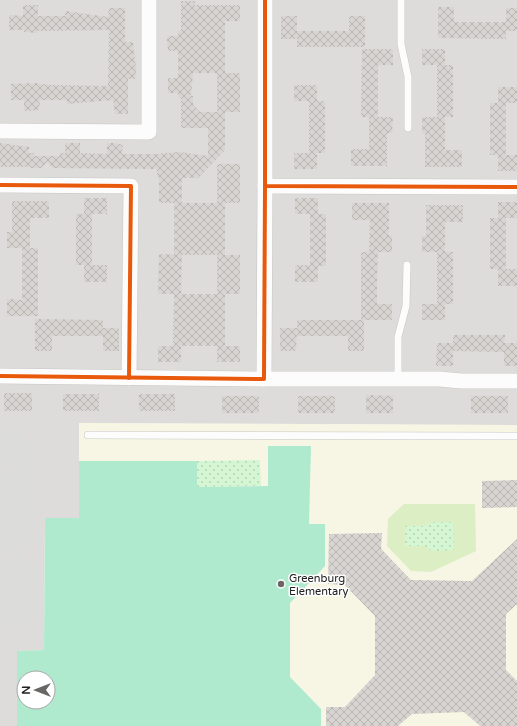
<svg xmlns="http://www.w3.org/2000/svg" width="517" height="726" font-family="'Varela Round',sans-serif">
  <defs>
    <pattern id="park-dots" width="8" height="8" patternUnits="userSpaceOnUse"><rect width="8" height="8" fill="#d4f6d3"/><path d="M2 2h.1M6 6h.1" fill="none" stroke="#b6d3b5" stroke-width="1.8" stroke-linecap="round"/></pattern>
    <pattern id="building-cross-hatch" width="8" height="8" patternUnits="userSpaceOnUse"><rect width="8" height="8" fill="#d7d4d1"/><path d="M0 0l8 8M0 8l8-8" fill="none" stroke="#b8b6b3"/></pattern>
  </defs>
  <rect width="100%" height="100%" fill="#eeece8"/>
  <path fill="#dddcda" d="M0,0H517V425L80,423L79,518H45L44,651H17V726H0Z"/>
  <path fill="#f7f6e4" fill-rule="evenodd" d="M79,423L517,425V726H17V651L44,650L45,518H79ZM24,678H48V702H24Z"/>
  <g fill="#dcdcda">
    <path d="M5,427H23L24,440H38V544L24,545L23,547V565L37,566V621L13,622L6,625L0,631V604L6,599V594L5,589H0V564H5L6,563V548L5,547H0V473H6L7,471L5,464L0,460V440L5,439Z"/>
    <rect x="0" y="647" width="10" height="74"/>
  </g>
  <path fill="#dceec4" d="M404,504H475L476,551L431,572L411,571L387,546L388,519Z"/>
  <g fill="url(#park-dots)">
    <path d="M260,460L261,486L197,487V461Z"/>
    <path d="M433,522H453L454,550L432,551L425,546H405V526H425Z"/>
  </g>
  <path fill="#afeacf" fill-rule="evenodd" d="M268,446H311L309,524H325V566L290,603V677L321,709V726H17V651L44,650L45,518H79V461H197V487L268,486ZM24,678H48V702H24Z"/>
  <g fill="url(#building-cross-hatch)" fill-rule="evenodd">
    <path d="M181,1H195V5H240V21H225V73H240V112H225V150L198,178H182V203H217V164H240V203H225V255H240V294H225V346H240V362H217V346H181V362H158V346H173L174,294H217V255H174V203H159V178L157,176V169L53,168L47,162L41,168H31V167H0V143L29,147V153H34V156H60V153H65V143H80V153L107,154V143H114L123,145L122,154H157L179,152L208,156V128H181V98H178V93H168V78H178V51H168L167,38L168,36H178V31H181ZM193,73H217V112H200L193,105V96H191Z"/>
    <path d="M23,5H38V16H65V11L108,17L109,8H125V42H133L136,69L135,79H128V114H115L113,100L67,104V100H40L39,110L26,111L24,110V100H11V84L39,83V84L52,85L108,86L109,30L37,31V33L24,32V30H9V15L23,16Z"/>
    <path d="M438,7H454V22H506V8H517V31H506V39L438,38Z"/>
    <rect x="281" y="16" width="16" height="23"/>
    <path d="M349,16H365V47H297V31H349Z"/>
    <path d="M362,49H393V65H378V117H393L392,133H387V166H351V149H369V117H361Z"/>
    <rect x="422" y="49" width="23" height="16"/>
    <path d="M437,65H453V117H445V150H462V167H425V133H422V117H437Z"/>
    <rect x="294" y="85" width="23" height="16"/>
    <path d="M498,87H517V103H506V155H490V103H498Z"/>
    <path d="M309,101H325V153H317V169H294V153H309Z"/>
    <rect x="498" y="155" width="19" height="16"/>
    <path d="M84,198H107V214H92V265H107V282H84V265H76V214H84Z"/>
    <path d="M295,198H318V214H326V266H318V282H295V265H310V214H295Z"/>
    <path d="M12,201H49V218H30V248H38V316H7V299L22,300V248H7V232H12Z"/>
    <rect x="498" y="202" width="19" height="16"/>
    <path d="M352,203H389V236H392V252H378L377,278V304H392V320H364V351H348V336H297V320H361V252H369L370,220H352Z"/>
    <path d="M426,205H463V222H445V252H453V304H445V320H422V304H437V252H422V236H426Z"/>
    <path d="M490,218H506V269H517V286H498V269H490Z"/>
    <path d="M159,254L182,255L181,294H158Z"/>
    <path d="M35,319L103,320V328H119V351H103V336H52V351H35Z"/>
    <path d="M280,328H297L296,351H280Z"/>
    <path d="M453,335H505L504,343H517V366H504V352L453,351Z"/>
    <path d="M437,343H453V366H436Z"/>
    <rect x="4" y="393" width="28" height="18"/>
    <rect x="63" y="394" width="36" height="17"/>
    <rect x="139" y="394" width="36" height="17"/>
    <path d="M366,395L393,396V413H366Z"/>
    <rect x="222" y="396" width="37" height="17"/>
    <rect x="298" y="396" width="37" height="17"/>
    <rect x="471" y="396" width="37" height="17"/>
    <path d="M517,480V507L482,508V481Z"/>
    <path d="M382,533L381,549L411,580L472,581L517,539V604L506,614V670L517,681V726H480L464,712L412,714L398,726H326V707H345L375,675V616L345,585L328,584L329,534Z"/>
  </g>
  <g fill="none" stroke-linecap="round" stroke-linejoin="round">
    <g stroke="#c7c6c4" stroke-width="8">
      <g id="service">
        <path d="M401,0V44L408,77V128"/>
        <path d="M398,379V337L406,306L407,265"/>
        <path d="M88,435L517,436"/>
      </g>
    </g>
    <g stroke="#c7c6c4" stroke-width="16">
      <g id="minor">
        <path d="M265,0V186L517,187"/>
        <path d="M0,131L149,132V0"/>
        <path d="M0,185L131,186L129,378"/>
        <path d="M0,376L264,379L265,186"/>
        <path d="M264,379H440L461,381H517"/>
      </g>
    </g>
    <use href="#service" stroke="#fcfcfc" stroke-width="7"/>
    <use href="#minor" stroke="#fcfcfc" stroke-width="15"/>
    <g stroke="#fff" stroke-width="6">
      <g id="cycleway">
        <path d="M265,0V186L517,187"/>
        <path d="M0,185L131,186L129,378"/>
        <path d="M0,376L264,379L265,186"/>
      </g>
    </g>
    <use href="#cycleway" stroke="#e8590c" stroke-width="4"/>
  </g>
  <circle fill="#686766" stroke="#fff" stroke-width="1.5" cx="281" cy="584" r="4"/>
  <g text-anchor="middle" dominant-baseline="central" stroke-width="3" stroke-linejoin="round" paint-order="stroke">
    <g font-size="11" fill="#202020" stroke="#fff" text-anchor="start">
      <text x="289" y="578">Greenburg<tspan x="289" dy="13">Elementary</tspan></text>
    </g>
  </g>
  <g transform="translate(36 690) rotate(270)"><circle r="19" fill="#ffffff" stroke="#a6a6a6"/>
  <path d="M0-3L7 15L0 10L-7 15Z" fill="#686766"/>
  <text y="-6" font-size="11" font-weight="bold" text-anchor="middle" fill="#202020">N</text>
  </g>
</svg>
